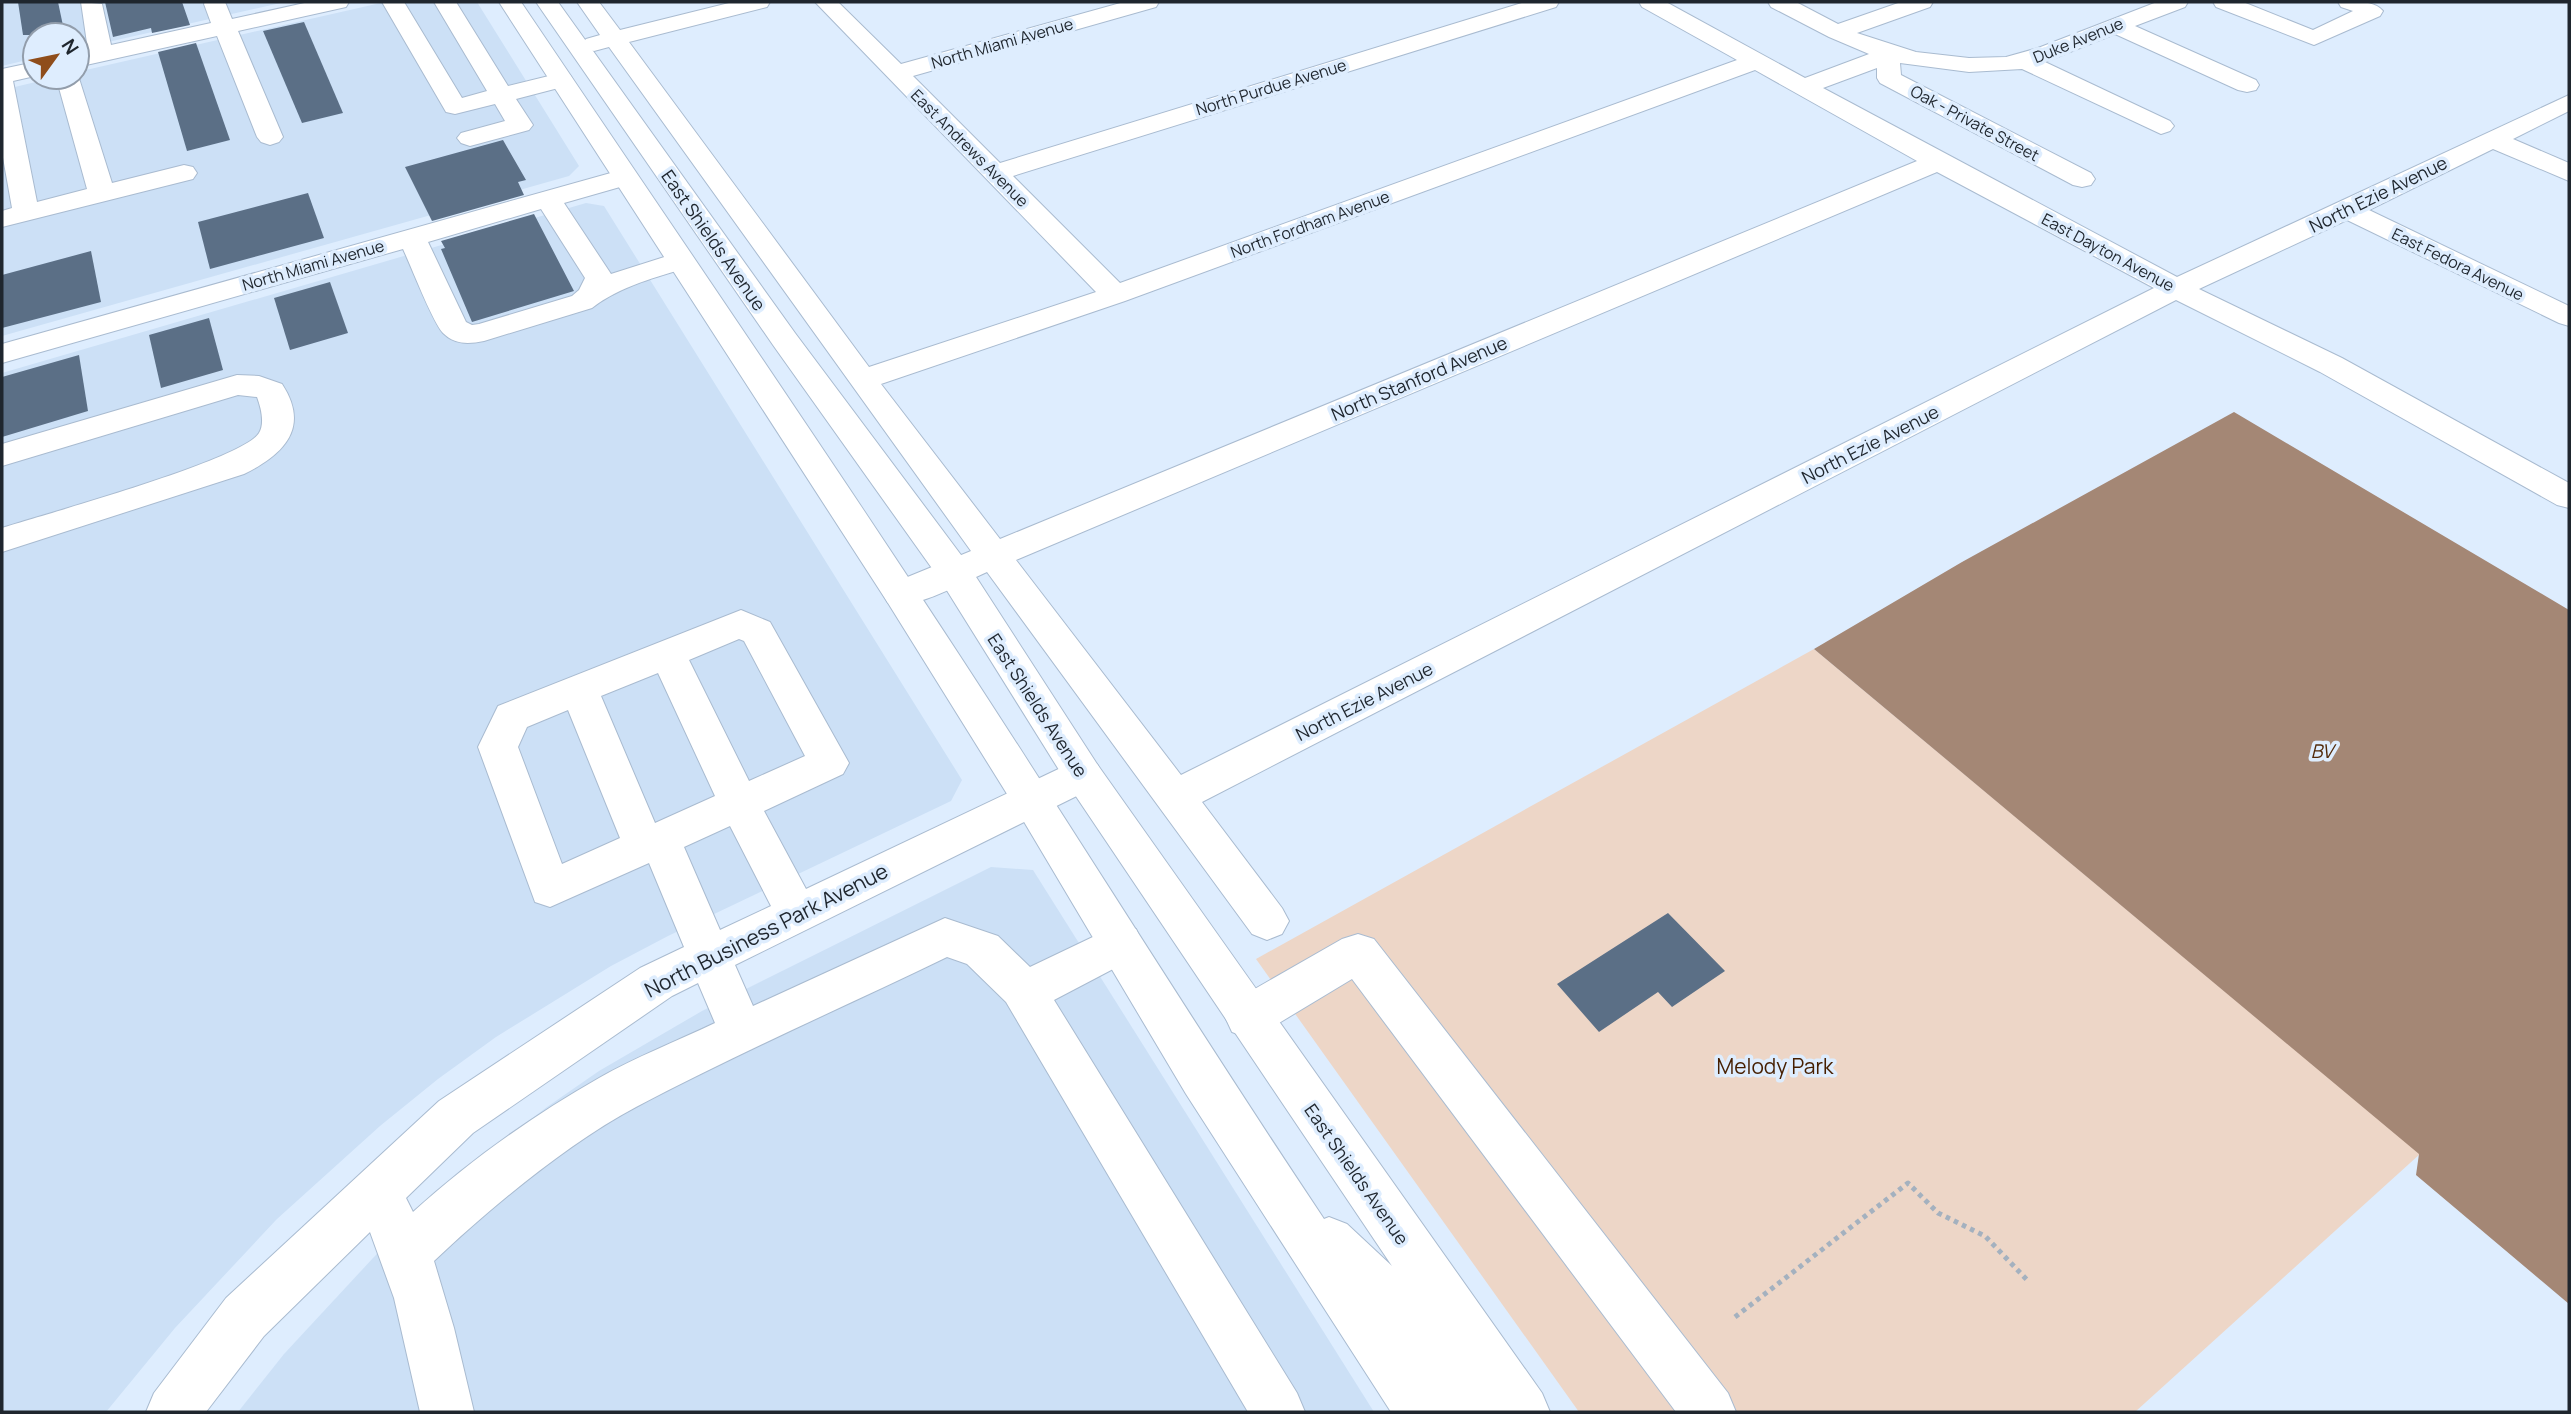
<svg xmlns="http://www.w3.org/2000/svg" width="2571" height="1414" font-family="Manrope,sans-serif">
  <rect width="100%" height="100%" fill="#deedfe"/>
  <g fill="#cce0f6">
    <path d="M2,2H285L77,49V35H35V58L2,66Z"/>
    <path d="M385,2H477L579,166L569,176L2,336V90L57,77H77V72Z"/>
    <path d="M586,203L604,206L962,780L951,801L668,936L611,966L496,1037L438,1079L380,1126L277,1219L175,1328L106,1412H2V373Z"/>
    <path d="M991,867L1033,870L1374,1412H238L284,1354L386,1244L496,1146L547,1107L599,1071L702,1011Z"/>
  </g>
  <path fill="#edd6c7" d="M1814,649L2420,1154L2135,1412H1579L1256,959Z"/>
  <path fill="#a48775" d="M2234,412L2569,610V1304L2416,1175L2419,1154L1814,649L1962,562Z"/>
  <g fill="#5b6f86">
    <path d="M18,2H58L65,35H23Z"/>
    <path d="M105,2H182L190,25L152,33L151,28L113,37Z"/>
    <path d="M304,22L343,113L302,123L263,31Z"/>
    <path d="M196,43L230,140L187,151L158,52Z"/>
    <path d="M503,140L526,180L518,182L524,195L432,221L405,167Z"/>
    <path d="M308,193L324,238L210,269L198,222Z"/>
    <path d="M534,214L574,291L472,322L441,249L445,248L441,241Z"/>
    <path d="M91,251L101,302L2,328V275Z"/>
    <path d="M330,282L348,333L290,350L274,298Z"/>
    <path d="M209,318L223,370L161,388L149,335Z"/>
    <path d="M79,355L88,411L2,437V377Z"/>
    <path d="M1668,913L1725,971L1672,1007L1658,992L1599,1032L1557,984Z"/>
  </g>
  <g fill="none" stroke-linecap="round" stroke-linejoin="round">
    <g stroke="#a9bbd0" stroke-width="2">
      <g id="minor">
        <path d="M81,2L102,4L111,45L211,23L204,4L205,2H225L232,19L309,2H349L346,7L238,31L283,137L279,142L270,145L261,142L257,137L217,36L77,67V53L88,50Z"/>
        <path d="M382,2H404L462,98L487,91L434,2H456L508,86L561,73L570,75L573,80L570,85L516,99L533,125L529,130L470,146L461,143L457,138L461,133L505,121L495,104L455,114L446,112Z"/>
        <path d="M577,2H599L620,30L733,2H770L767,7L629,42L869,367L1096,292L815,2H838L901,64L1124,2H1159L1156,7L913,76L1000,163L1525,2H1559L1556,7L1013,176L1120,283L1737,60L1642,7L1639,2H1666L1805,78L1869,54L1829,37L1771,7L1768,2H1796L1838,24L1901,2H1933L1930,7L1857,33L1916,52L1969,58L2006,57L2038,48L2157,2H2188L2185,7L2135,26L2256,80L2259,85L2256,90L2247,92L2238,90L2115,34L2045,62L2170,121L2174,126L2170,131L2161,134L2022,69L1969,72L1900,63L1901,75L2091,173L2095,179L2091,185L2082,187L2073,185L1880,83L1877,78V68L1823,88L2177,277L2569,95V111L2513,139L2569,163V181L2493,149L2369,210L2569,306V326L2559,323L2347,220L2199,289L2342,358L2569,483V508L2557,505L2320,372L2176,300L1202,802L1282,908L1289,921L1282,934L1267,940L1252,934L987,572C961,583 915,611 888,603L883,594L888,585L971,551L609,47L594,51L586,49L582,44L586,39L600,35ZM1755,70L1917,161L1000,539L881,384L1125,301ZM1937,172L2154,288L1181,775L1016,560Z"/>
        <path d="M2213,2H2243L2313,30L2353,11L2341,7L2338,2C2353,2 2374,0 2383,11L2380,16L2314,45L2216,7Z"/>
        <path d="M35,62V76L13,81L37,202L87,189L56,77H77V72L112,183L184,165L193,167L197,173L193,179L2,227V211L12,208L2,152V69Z"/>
        <path d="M625,169L634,171L638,177L634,183L564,203L611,274L680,252L690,255L694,261L690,267C657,277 620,286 592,308L484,341C469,344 455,345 443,333C433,323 411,266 403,249L2,363V344ZM541,209L585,278L579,290L572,296L479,324L472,325L466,322L428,242Z"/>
        <path d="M237,375L259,376L282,384C311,428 283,455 244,474L2,552V528C42,515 243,460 259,433C265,423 261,408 257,397L238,395L2,466V444Z"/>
        <path d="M741,610L770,622L849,763L843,774L764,811L806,889L1069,764L1083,759L1097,764L1103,775L1097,786L735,965L753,1006L945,918L998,936L1030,967L1120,924L1136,929L1142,943L1136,957L1054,1000L1297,1393L1305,1412H1248L1006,1002L967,964L947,957C844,1007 738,1053 636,1107C568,1143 490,1208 434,1261L454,1328L474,1412H420L394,1298L370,1232L264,1336L206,1412H146L154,1393L226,1298L439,1101L640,968L684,947L649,863L550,907L535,902L478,747L498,706ZM739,639L744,641L805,756L749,781L689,660ZM658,673L715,796L655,823L601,696ZM568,710L620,838L562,864L518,747L527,727ZM730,826L771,906L720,930L684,847ZM698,983L715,1023C677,1041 636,1057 599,1078C534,1115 469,1161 413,1212L406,1198L473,1133L672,996Z"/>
        <path d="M1358,934L1374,939L1728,1393L1736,1412H1676L1352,979L1264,1032L1248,1038L1232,1032L1225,1017L1232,1002L1342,939Z"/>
      </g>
    </g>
    <g stroke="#a9bbd0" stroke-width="2">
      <path id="major" d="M499,2H521C667,219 815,434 958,653C1081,841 1199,1032 1324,1219L1329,1217L1347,1224L1392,1266L1069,786L941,581L773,345L536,2H558L795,333L967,563L1097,764L1542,1393L1550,1412H1391L1186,1094L1017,810L888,603Z"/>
    </g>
    <path stroke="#a4b1bf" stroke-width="5" stroke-dasharray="4.5 4.5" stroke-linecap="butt" d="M1735,1317L1908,1183L1938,1213L1985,1236L2028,1281"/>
    <use href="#minor" fill="#fff" fill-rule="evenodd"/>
    <use href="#major" fill="#fff" fill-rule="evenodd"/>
  </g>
  <g text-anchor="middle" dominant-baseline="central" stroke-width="7" stroke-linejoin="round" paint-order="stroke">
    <g font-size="16" fill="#1f262e" stroke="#deedfe">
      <text transform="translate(2078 40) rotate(-22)">Duke Avenue</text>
      <text transform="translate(1002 43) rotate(-16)">North Miami Avenue</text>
      <text transform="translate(1271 87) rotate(-17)">North Purdue Avenue</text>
      <text transform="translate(1975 123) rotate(28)">Oak - Private Street</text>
      <text transform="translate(970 148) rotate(45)">East Andrews Avenue</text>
      <text transform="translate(1310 224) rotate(-20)">North Fordham Avenue</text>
      <text transform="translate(2108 252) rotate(28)">East Dayton Avenue</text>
      <text transform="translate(2458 264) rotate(26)">East Fedora Avenue</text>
      <text transform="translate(313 265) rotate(-16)">North Miami Avenue</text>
    </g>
    <g font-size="18" fill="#1f262e" stroke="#deedfe">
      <text transform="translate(2378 194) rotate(-26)">North Ezie Avenue</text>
      <text transform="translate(714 240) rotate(55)">East Shields Avenue</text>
      <text transform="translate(1419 378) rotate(-23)">North Stanford Avenue</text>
      <text transform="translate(1870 444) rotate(-27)">North Ezie Avenue</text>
      <text transform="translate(1364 701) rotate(-27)">North Ezie Avenue</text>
      <text transform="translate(1038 705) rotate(57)">East Shields Avenue</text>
      <text transform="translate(1357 1174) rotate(55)">East Shields Avenue</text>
    </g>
    <g font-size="19" font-style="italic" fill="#522a0a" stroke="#deedfe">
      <text x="2322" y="751">BV</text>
    </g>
    <g font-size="21" fill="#1f262e" stroke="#deedfe">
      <text transform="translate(766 930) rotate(-27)">North Business Park Avenue</text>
    </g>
    <g font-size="21" fill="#461f00" stroke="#deedfe">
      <text x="1775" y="1066">Melody Park</text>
    </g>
  </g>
  <rect width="2571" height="1414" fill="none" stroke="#1f262e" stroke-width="7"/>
  <g transform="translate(56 56) rotate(57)"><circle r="33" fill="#deedfe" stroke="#929dab" stroke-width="2"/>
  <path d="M0-5L12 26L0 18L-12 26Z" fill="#8f4d1b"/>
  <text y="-10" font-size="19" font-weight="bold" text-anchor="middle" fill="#1f262e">N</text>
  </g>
</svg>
